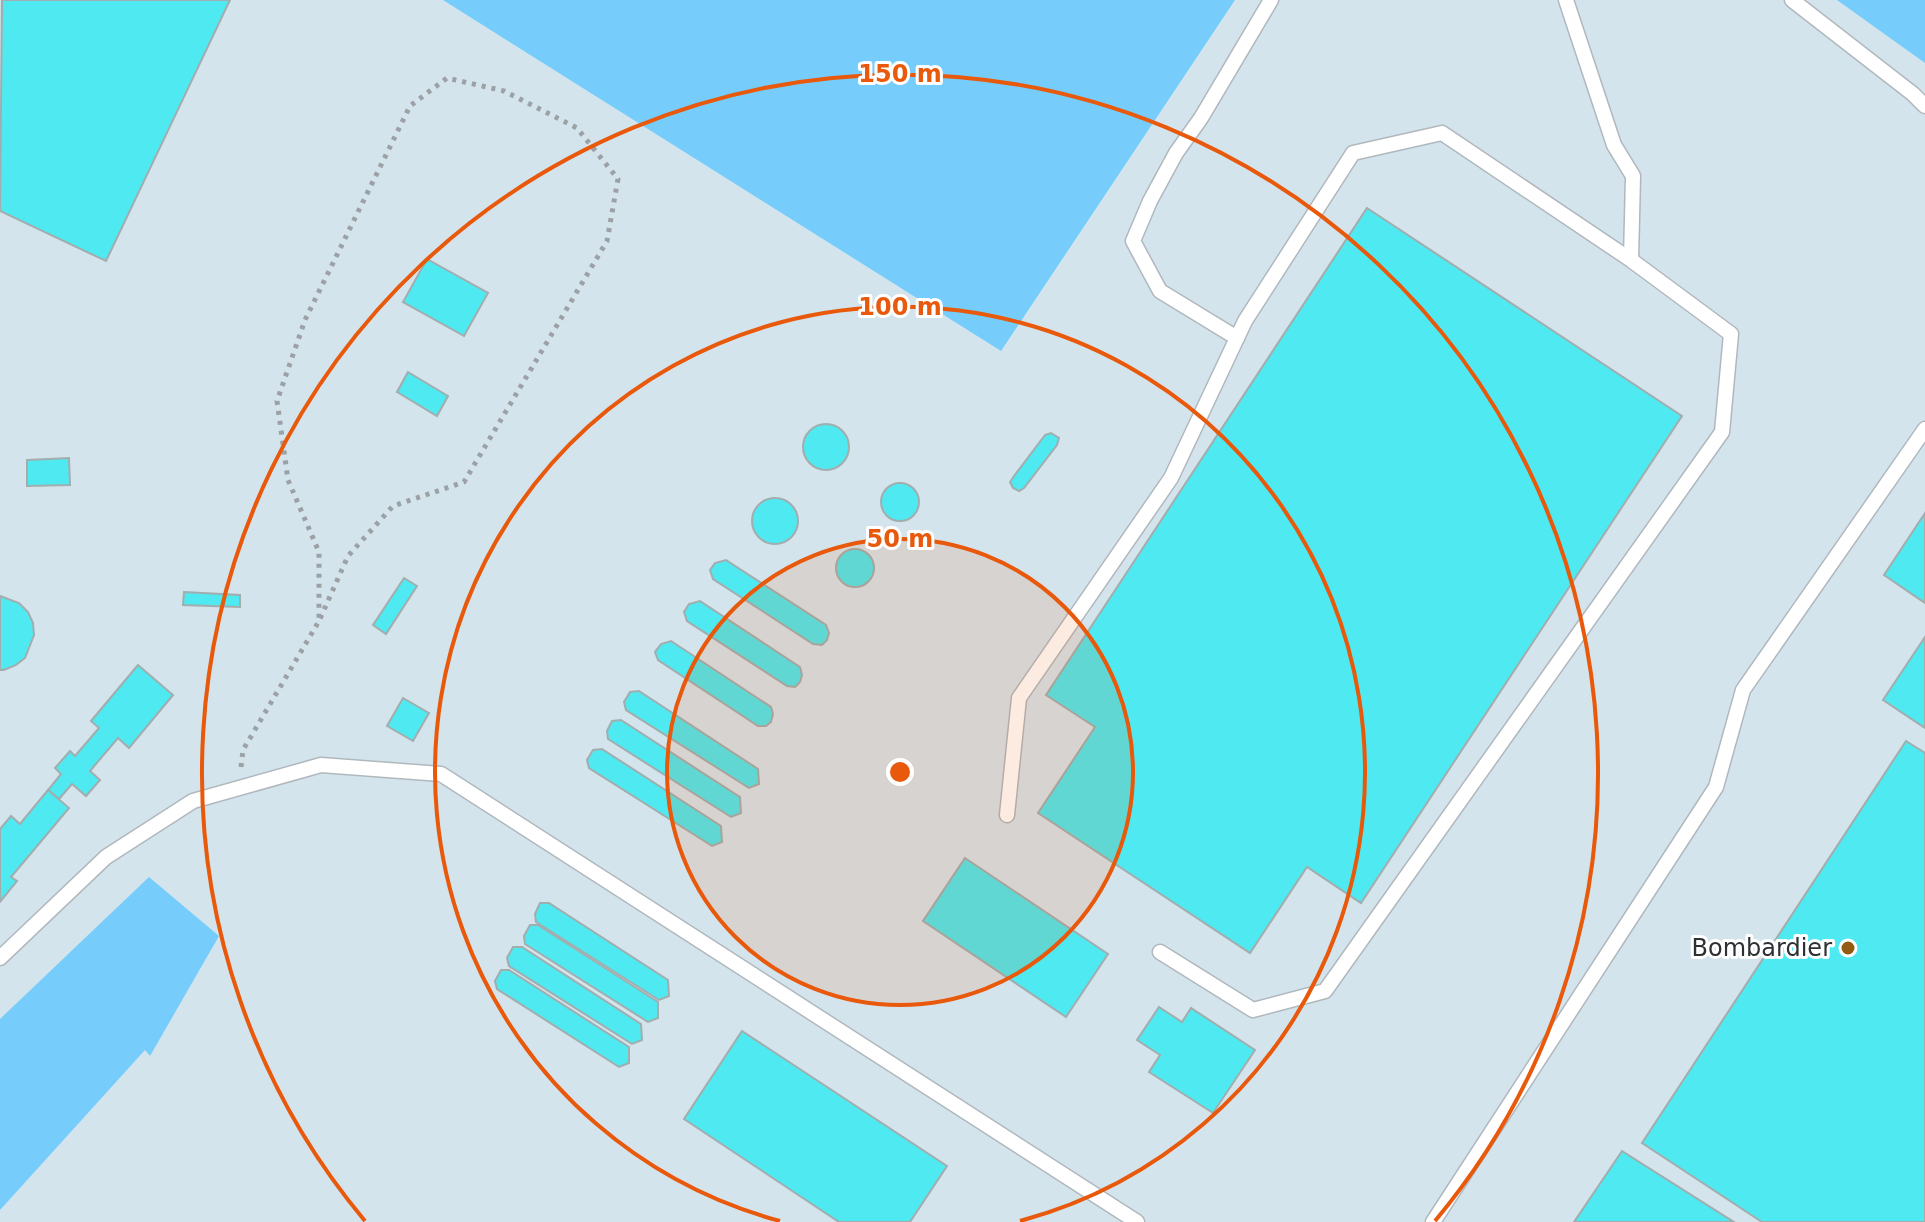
<svg xmlns="http://www.w3.org/2000/svg" width="1925" height="1222" font-family="'DejaVu Sans',sans-serif">
  <rect width="100%" height="100%" fill="#e7f0f5"/>
  <rect fill="#d4e4ed" x="0" y="0" width="1925" height="1222"/>
  <g fill="#76cdfb">
    <path d="M443,0H1235L1001,351Z"/>
    <path d="M1837,0H1925V63Z"/>
    <path d="M149,877L219,936L150,1056L145,1050L0,1210V1019Z"/>
  </g>
  <g fill="#4fe9f1" stroke="#a2adae" stroke-width="2">
    <path d="M2,0H230L106,261L0,211Z"/>
    <path d="M1367,208L1682,416L1361,903L1307,867L1250,953L1038,813L1095,727L1046,695Z"/>
    <path d="M427,259L488,293L464,336L403,302Z"/>
    <path d="M408,372L448,396L437,416L397,392Z"/>
    <circle cx="826" cy="447" r="23"/>
    <path d="M1051,433L1059,438L1057,445L1024,488L1019,491L1013,488L1010,482L1014,476L1045,435Z"/>
    <path d="M69,458L70,485L27,486V460Z"/>
    <circle cx="900" cy="502" r="19"/>
    <circle cx="775" cy="521" r="23"/>
    <path d="M1925,513V603L1884,575Z"/>
    <circle cx="855" cy="568" r="19"/>
    <path d="M726,560L826,625L829,633L827,640L822,645L813,644L713,579L710,570L715,563Z"/>
    <path d="M404,578L417,586L386,634L373,625Z"/>
    <path d="M184,592L240,595V607L183,605Z"/>
    <path d="M0,596L19,603L28,612L33,623L34,635L25,658L16,665L4,670H0Z"/>
    <path d="M700,601L800,667L802,675L800,682L795,687L787,686L687,621L684,612L689,604Z"/>
    <path d="M1925,637V728L1883,700Z"/>
    <path d="M671,641L771,707L773,714L771,722L766,726H758L658,660L655,652L661,644Z"/>
    <path d="M138,665L173,695L129,748L118,738L90,771L100,780L86,796L72,784L59,799L48,790L61,774L55,768L70,751L75,756L99,728L91,721Z"/>
    <path d="M639,691L758,769L759,784L749,788L626,710L624,702L630,692Z"/>
    <path d="M403,698L429,713L413,741L387,726Z"/>
    <path d="M621,720L740,797L741,813L731,817L608,739L607,731L612,721Z"/>
    <path d="M1906,741L1925,753V1222H1762L1642,1143Z"/>
    <path d="M602,749L721,826L722,842L712,846L589,768L587,760L593,750Z"/>
    <path d="M48,790L69,808L11,877L17,881L0,902V829L11,816L20,824Z"/>
    <path d="M965,858L1108,954L1066,1017L923,921Z"/>
    <path d="M540,903H549L668,980L669,996L659,1000L536,922L535,914Z"/>
    <path d="M530,925H538L658,1002V1018L648,1022L525,944L524,936Z"/>
    <path d="M513,947H522L641,1024L642,1040L632,1044L509,966L507,958Z"/>
    <path d="M501,970H509L629,1047V1063L619,1067L497,989L495,981Z"/>
    <path d="M1159,1007L1182,1022L1191,1008L1255,1050L1213,1113L1149,1072L1160,1055L1137,1040Z"/>
    <path d="M742,1031L947,1166L910,1222H839L684,1119Z"/>
    <path d="M1622,1151L1734,1222H1574Z"/>
  </g>
  <g fill="none" stroke-linecap="round" stroke-linejoin="round">
    <g stroke="#b0b8bd" stroke-width="17">
      <g id="service">
        <path d="M1566,0L1614,145L1633,176L1631,260"/>
        <path d="M1792,0L1913,94L1925,106"/>
        <path d="M1237,338L1160,291L1133,241L1150,201L1176,153L1201,118L1271,0"/>
        <path d="M1007,815L1019,698L1171,478L1245,321L1353,153L1442,133L1631,260L1731,334L1722,432L1325,991L1253,1010L1160,952"/>
        <path d="M0,958L106,857L193,801L321,765L441,774L1137,1222"/>
        <path d="M1433,1222L1716,787L1743,690L1925,429"/>
      </g>
    </g>
    <path stroke="#9ba1a5" stroke-width="5" stroke-dasharray="4 6" stroke-linecap="butt" d="M241,767L243,750L319,621V552L288,480L277,401L305,320L410,106L447,78L504,91L577,128L618,179L607,241L464,482L393,506L348,556L319,621"/>
    <use href="#service" stroke="#fff" stroke-width="14"/>
  </g>
  <circle cx="900" cy="772" r="233" fill="#e8590c" fill-opacity=".12"/>
  <g fill="none" stroke="#e8590c" stroke-width="4">
    <circle cx="900" cy="772" r="233"/>
    <path d="M780 1221A465 465 0 1 1 1020 1221"/>
    <path d="M365 1221A698 698 0 1 1 1435 1221"/>
  </g>
  <circle fill="#915c11" stroke="#fff" stroke-width="3" cx="1848" cy="948" r="8"/>
  <g text-anchor="middle" dominant-baseline="central" stroke-width="6" stroke-linejoin="round" paint-order="stroke">
    <g font-size="24" fill="#2e3133" stroke="#fff" text-anchor="end">
      <text x="1832" y="948">Bombardier</text>
    </g>
  </g>
  <circle cx="900" cy="772" r="12" fill="#e8590c" stroke="#fff" stroke-width="4"/>
  <g font-size="24" text-anchor="middle" font-weight="bold" fill="#e8590c" stroke="#fff" stroke-width="6" stroke-linejoin="round" paint-order="stroke">
    <text x="900" y="82">150 m</text>
    <text x="900" y="315">100 m</text>
    <text x="900" y="547">50 m</text>
  </g>
</svg>
